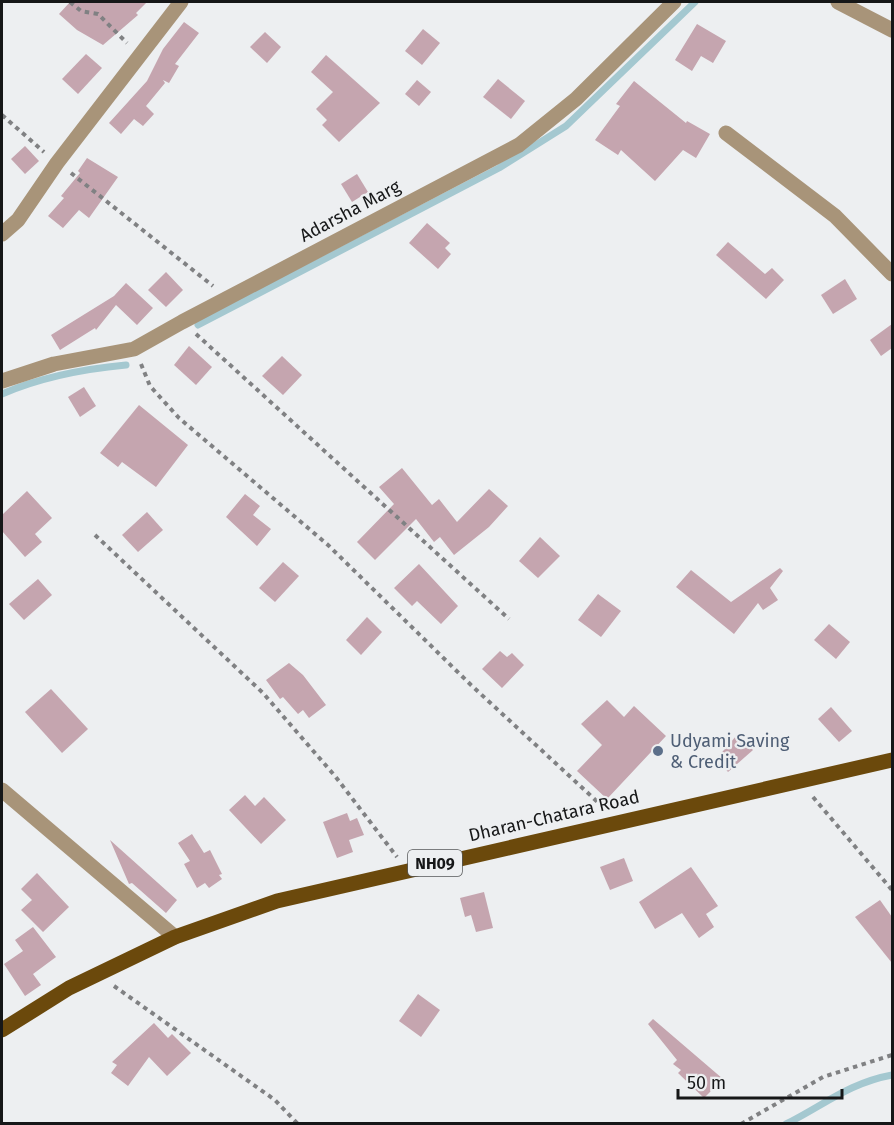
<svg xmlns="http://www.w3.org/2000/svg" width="894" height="1125" font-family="'Fira Sans',sans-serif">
  <rect width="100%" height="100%" fill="#edeff1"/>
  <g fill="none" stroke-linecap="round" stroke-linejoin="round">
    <g stroke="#a4c8d0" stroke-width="7">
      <path d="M198,325L499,168L566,126L695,2"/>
      <path d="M2,394C41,377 83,369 126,365"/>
      <path d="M786,1124C824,1105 849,1083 892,1075"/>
    </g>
  </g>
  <g fill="#c5a5af">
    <path d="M70,2H147L136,13L138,15L103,45L77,30L59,14Z"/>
    <path d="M184,22L199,33L175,64L179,66L169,83L163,80L165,83L146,106L154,114L143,126L134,119L121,134L109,123L147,81L163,49Z"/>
    <path d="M697,24L726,41L713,63L701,56L692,71L675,60Z"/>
    <path d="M423,29L440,43L422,65L405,51Z"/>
    <path d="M265,32L281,47L267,63L250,47Z"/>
    <path d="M86,54L102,68L78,94L62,79Z"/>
    <path d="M326,55L380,103L339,142L322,125L327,120L316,109L333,92L311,72Z"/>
    <path d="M498,79L525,101L511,119L483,97Z"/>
    <path d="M417,80L431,92L419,106L405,94Z"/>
    <path d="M634,81L686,123L687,121L710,134L696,158L683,150L655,181L621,150L618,155L595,140L620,106L616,104Z"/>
    <path d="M25,146L39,161L25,174L11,159Z"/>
    <path d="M87,158L118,177L89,218L79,210L63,228L48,216L64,198L61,196L80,173L78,171Z"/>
    <path d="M357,174L368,192L352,202L341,184Z"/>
    <path d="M427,223L450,243L445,248L451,254L438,269L409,243Z"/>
    <path d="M728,242L765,274L772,268L784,280L766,299L716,255Z"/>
    <path d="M166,272L183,290L166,307L148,290Z"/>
    <path d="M845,279L857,299L833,314L821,295Z"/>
    <path d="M126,283L153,308L137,325L116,305L96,330L95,328L60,350L51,335L114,296Z"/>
    <path d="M892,324V348L881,356L870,340Z"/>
    <path d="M189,346L212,367L196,385L174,365Z"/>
    <path d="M282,356L302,375L283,395L262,376Z"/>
    <path d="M84,387L96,406L80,417L68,397Z"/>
    <path d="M139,405L188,445L156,487L122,462L118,467L100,453Z"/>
    <path d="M402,468L432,505L439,499L457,522L489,489L508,506L489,527L454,555L440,537L434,542L416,519L375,560L357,542L394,504L379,487Z"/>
    <path d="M27,491L52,518L35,534L42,542L25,557L2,531V515Z"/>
    <path d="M245,494L260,506L253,515L271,529L257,546L226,517Z"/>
    <path d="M147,512L163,530L138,552L122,535Z"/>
    <path d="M540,537L560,556L538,578L519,561Z"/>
    <path d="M283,562L299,576L275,602L259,588Z"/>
    <path d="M419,564L458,606L441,624L417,601L412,606L394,588Z"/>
    <path d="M780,568L783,571L770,588L778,600L763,610L758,603L734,634L676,587L691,570L731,602Z"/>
    <path d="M38,579L52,595L24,620L9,604Z"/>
    <path d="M598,594L621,611L601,637L578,620Z"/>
    <path d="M367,617L382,632L361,655L346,640Z"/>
    <path d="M829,624L850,642L836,659L814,640Z"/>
    <path d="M500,651L507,657L512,653L524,665L502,688L482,669Z"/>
    <path d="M289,663L303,675L326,705L309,718L303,710L298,714L283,697L280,699L266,680Z"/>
    <path d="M51,689L88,729L62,753L25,712Z"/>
    <path d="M607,700L624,717L634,706L666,736L607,799L577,771L602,745L581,724Z"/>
    <path d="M831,707L852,731L839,742L818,719Z"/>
    <path d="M737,735L753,750L728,772L717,758Z"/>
    <path d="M245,795L255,806L264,797L286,820L261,844L229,810Z"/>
    <path d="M347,813L350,821L357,818L364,835L349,840L353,852L337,858L323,822Z"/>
    <path d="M192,834L204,853L210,850L222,874L219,875L222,879L209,888L205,883L197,888L184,864L190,861L178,843Z"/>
    <path d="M110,840L177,900L166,913L132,883L129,884Z"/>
    <path d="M624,858L633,881L610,890L600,867Z"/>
    <path d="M691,867L718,906L706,914L714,927L699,938L682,913L655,929L639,902Z"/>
    <path d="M37,873L69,907L43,932L21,910L32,900L21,889Z"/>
    <path d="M484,892L493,928L476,932L471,915L465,917L460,898Z"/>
    <path d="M880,900L892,917V963L855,917Z"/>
    <path d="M33,927L56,957L33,974L41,985L25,996L4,964L23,951L15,940Z"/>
    <path d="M418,994L440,1010L421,1037L399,1021Z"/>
    <path d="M653,1019L723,1079L704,1098L678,1073L681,1070L673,1064L677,1060L648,1024Z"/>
    <path d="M154,1023L168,1038L172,1034L191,1053L167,1076L149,1057L128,1086L111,1073L117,1065L112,1062Z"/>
  </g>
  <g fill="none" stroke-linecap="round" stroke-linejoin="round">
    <g stroke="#808183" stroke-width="4" stroke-dasharray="4.5 4.5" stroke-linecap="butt">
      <path d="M70,2L81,11L98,14L127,43"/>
      <path d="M2,115L44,152"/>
      <path d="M71,173L213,286"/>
      <path d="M196,334L509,619"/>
      <path d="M141,364L150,386L179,418L328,545L471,685L603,807"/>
      <path d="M95,535L263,693L335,776L397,857"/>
      <path d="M813,797L892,890"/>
      <path d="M114,986L275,1100L298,1124"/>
      <path d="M741,1124L823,1077L892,1055"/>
    </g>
    <g stroke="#a89479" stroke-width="15">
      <path d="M838,2L892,30"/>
      <path d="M726,133L835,216L892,274"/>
      <path d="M2,234L18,220L57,163L181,2"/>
      <path d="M2,381L54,364L134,349L182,322L519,145L576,99L674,2"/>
      <path d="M2,790L175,937"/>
    </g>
    <path stroke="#6b490c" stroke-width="15" d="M2,1030L69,988L175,937L277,901L892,760"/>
  </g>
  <circle fill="#5c6f8a" stroke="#edeff1" stroke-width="2" cx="658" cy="751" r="6"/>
  <g text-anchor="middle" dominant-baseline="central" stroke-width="4.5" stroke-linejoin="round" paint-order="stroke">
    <rect fill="#edeff1" stroke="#565859" stroke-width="1.5" x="408" y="850" width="54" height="26" rx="4.5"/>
    <g font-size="16" font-weight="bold" fill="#161718">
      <text x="435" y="863">NH09</text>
    </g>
    <g font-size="18" fill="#161718" stroke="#edeff1">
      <text transform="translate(350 211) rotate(-28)">Adarsha Marg</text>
      <text transform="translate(554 816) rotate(-13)">Dharan-Chatara Road</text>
    </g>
    <g font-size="18" fill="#4e5e75" stroke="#edeff1" text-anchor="start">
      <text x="670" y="741">Udyami Saving<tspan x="670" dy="21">&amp; Credit</tspan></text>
    </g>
  </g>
  <rect width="894" height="1125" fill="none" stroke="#161718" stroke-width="6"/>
  <path d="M678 1089v9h164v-9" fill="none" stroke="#161718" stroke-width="3"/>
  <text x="687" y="1089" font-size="18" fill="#161718" stroke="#edeff1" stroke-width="4.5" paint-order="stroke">50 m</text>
</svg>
